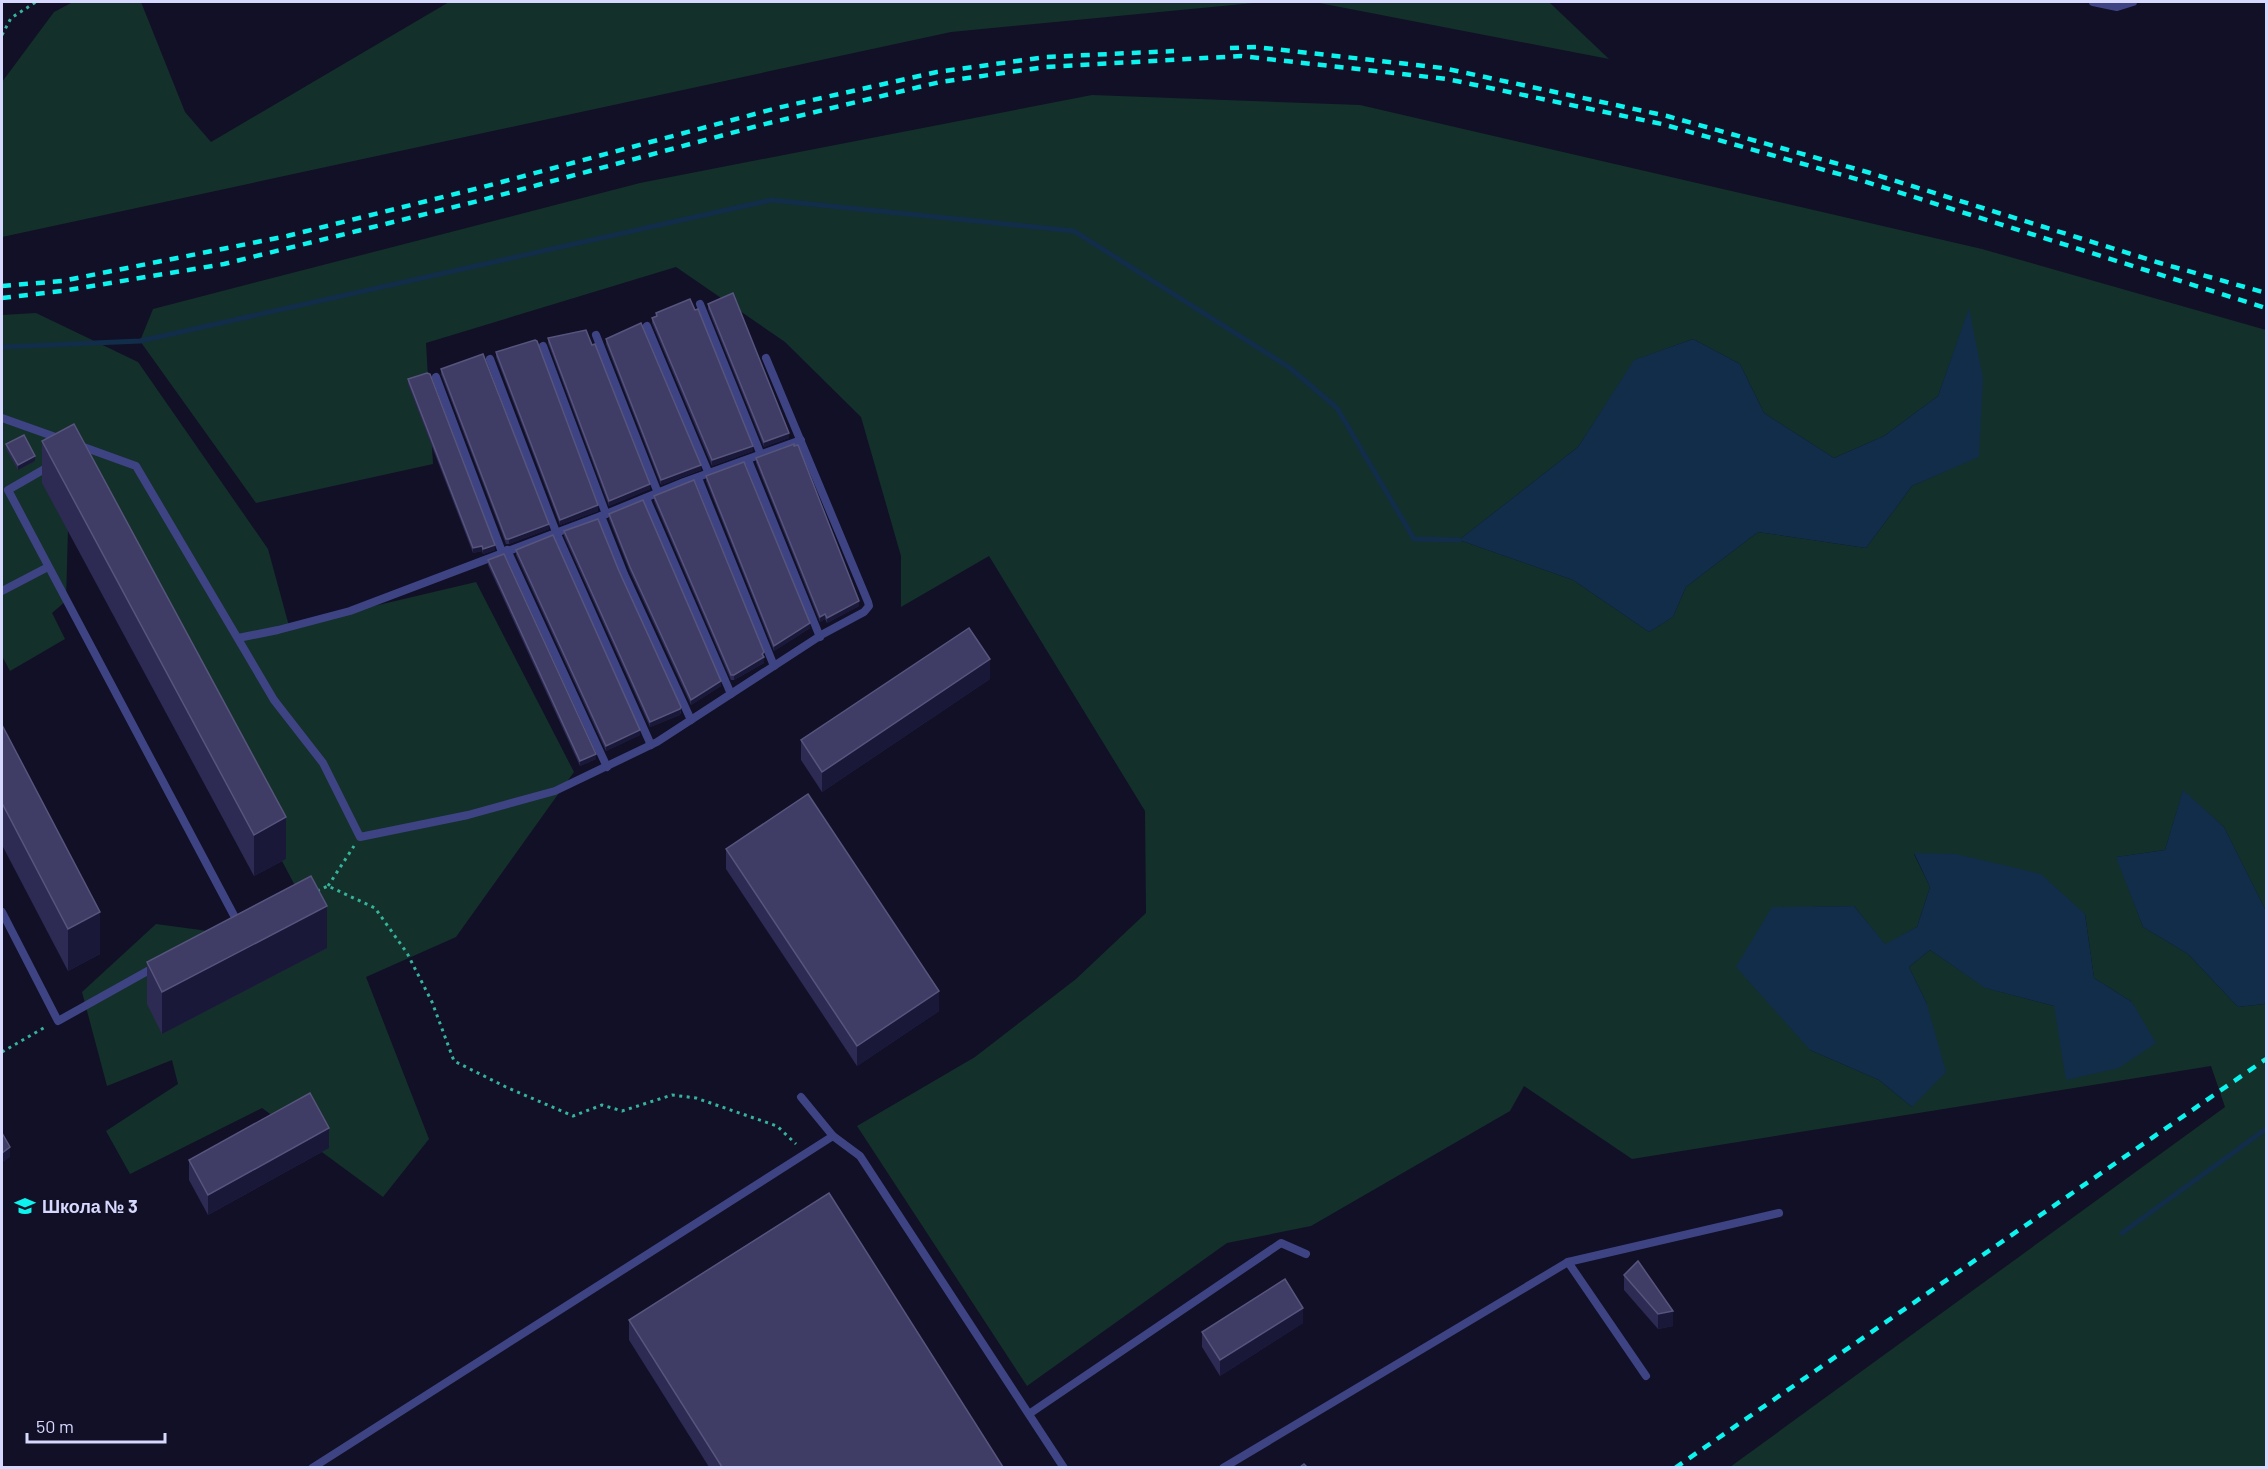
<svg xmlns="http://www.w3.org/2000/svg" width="2268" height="1469" font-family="Barlow,sans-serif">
  <rect width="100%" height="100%" fill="#111026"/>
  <g fill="#14302b" fill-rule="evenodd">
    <path d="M73,2H141L185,112L211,142L449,2H1264L951,32L2,237V82L54,12Z"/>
    <path d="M1314,2H1549L1609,59Z"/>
    <path d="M1092,95L1360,105L1982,249L2266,330V911L2224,827L2183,791L2165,850L2117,857L2143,927L2188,954L2238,1007L2264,1004L2266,1001V1467H1730L2225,1107L2211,1066L1632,1159L1524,1086L1510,1111L1311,1226L1227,1243L1027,1386L857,1126L975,1057L1076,979L1146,913L1145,811L989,556L901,607V556L861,417L785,342L676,267L426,343L433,464L256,503L140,341L153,309L640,183ZM1969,310L1979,456L1912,486L1866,548L1758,532L1686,587L1673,617L1649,632L1573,580L1459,540L1578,447L1635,360L1693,339L1740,364L1764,413L1834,458L1884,436L1938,396ZM1914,854L2085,914L2094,978L2132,1002L2054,1006L1986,988L1930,950L1909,967L1927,1004L1912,1107L1879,1080L1810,1050L1772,908L1854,906L1885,945L1917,927L1930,887Z"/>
    <path d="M36,313L138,362L268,549L289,626L476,582L574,772L456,937L366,977L429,1139L383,1197L262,1108L130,1174L106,1131L178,1084L172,1060L107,1086L82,992L156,924L223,933L302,899L70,458L66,601L52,613L65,639L10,671L2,656V315Z"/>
  </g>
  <g fill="#112d4a">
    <path d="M1969,308L1983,378L1979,457L1912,486L1866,548L1758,532L1686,587L1673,617L1649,632L1573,580L1459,540L1578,447L1634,360L1693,339L1740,364L1764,413L1834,458L1884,436L1938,396Z"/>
    <path d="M2183,790L2224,827L2266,911V1001L2264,1004L2238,1007L2188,954L2143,927L2116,857L2165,850Z"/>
    <path d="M1914,853L1956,854L2041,874L2085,914L2094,978L2132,1002L2156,1043L2119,1068L2066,1080L2054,1006L1985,988L1930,950L1909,967L1927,1004L1946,1072L1912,1107L1879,1080L1810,1050L1736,967L1772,907L1854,906L1885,944L1917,927L1930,887Z"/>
  </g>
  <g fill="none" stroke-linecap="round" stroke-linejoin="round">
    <g stroke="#112d4a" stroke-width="5">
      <path d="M2,347L140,341L771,200L1074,231L1290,368L1337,408L1414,539L1459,540"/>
      <path d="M2122,1233L2266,1129"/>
    </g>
    <g stroke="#35b39b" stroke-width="3" stroke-dasharray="3 4.5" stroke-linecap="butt">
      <path d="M2,35L11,18L36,2"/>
      <path d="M328,886L354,846"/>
      <path d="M317,891L328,886L375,908L407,953L432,1002L454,1061L506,1087L573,1116L602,1105L622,1111L672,1095L696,1098L777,1126L796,1144"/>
      <path d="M2,1052L47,1026"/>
    </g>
    <g stroke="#3e4483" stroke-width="8">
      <path d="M2093,2L2117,7L2133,2"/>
      <path d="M700,304L761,455"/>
      <path d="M647,326L709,474"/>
      <path d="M596,335L658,493"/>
      <path d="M543,346L606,514"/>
      <path d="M490,359L556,532L651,745"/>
      <path d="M436,377L502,552"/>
      <path d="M2,418L61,439"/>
      <path d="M78,445L136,466L274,700L323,763L360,837L468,815L555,791L657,742L823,634L864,612L869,606L868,602L766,358"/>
      <path d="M748,460L820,637"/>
      <path d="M48,467L8,490L238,923"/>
      <path d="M698,478L774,666"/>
      <path d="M646,498L731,694"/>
      <path d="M601,516L624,574L691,720"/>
      <path d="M507,550L607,767"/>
      <path d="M2,591L48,567"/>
      <path d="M238,638L278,630L350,611L606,514L684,482L801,440"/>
      <path d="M2,912L58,1021L153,968"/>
      <path d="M801,1097L833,1136L860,1156L1064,1468"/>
      <path d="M1568,1262L1779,1213"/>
      <path d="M1029,1414L1281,1243L1306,1254"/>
      <path d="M312,1468L833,1136"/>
      <path d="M1223,1468L1568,1262L1646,1376"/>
    </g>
    <g stroke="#0cf4ed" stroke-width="4.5" stroke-dasharray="9 8" stroke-linecap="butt">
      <path d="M1230,48L1256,47L1443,68L1667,116L1867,172L2160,263L2266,293"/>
      <path d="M2,286L62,281L287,236L483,187L777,108L937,72L1046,57L1174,51"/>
      <path d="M2,298L62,291L224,264L482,200L761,125L940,82L1045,67L1241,56L1447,79L1662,124L1860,180L2266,308"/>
      <path d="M1675,1468L2266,1059"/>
    </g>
  </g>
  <g fill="#2d2a53">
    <path d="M708,304L789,438L764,447L708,309Z"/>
    <path d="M656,313L753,451L712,466L652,323V318L656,317Z"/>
    <path d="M548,338L650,489L609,506L548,343Z"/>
    <path d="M606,339L701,470L661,485L606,344Z"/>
    <path d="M496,352L598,511L560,525L496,357Z"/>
    <path d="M441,369L549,529L509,544H506L441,374Z"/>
    <path d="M408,379L495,550L483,554L482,551L473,553L408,384Z"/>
    <path d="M42,441L286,859L254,876L42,483Z"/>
    <path d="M6,444L35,461L18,470L6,449Z"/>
    <path d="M756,458L859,606L827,623L825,619L820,622L756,463Z"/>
    <path d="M706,476L810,628L774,651L706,481Z"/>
    <path d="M654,496L764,658V663L734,680H731L654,501Z"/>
    <path d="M609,514L721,686L691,705L630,572L609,519Z"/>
    <path d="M564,531L619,571L681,712L680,715L650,727L564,536Z"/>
    <path d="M516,550L640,735L606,751L516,555Z"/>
    <path d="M488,560L596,759L580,766L488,565Z"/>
    <path d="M990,679L822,792L801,760V740Z"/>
    <path d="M2,725L100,954L68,971L2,845Z"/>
    <path d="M726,849L939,1011L857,1066L726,869Z"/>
    <path d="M327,948L162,1034L147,1004V962Z"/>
    <path d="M329,1148L208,1215L189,1180V1160Z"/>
    <path d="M1624,1275L1673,1326L1658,1329L1624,1290Z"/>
    <path d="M629,1320L1003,1467H709L629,1340Z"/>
    <path d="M1303,1323L1220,1376L1202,1347V1332Z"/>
  </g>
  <g fill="#1a1839">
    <path d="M789,433V438L764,447V442Z"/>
    <path d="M753,446V451L712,466V460Z"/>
    <path d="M35,456V461L18,470V465Z"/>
    <path d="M701,465V470L661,485V480Z"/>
    <path d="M650,484V489L609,506V501Z"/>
    <path d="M598,505V511L560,525V520Z"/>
    <path d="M549,524V529L509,544V539Z"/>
    <path d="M495,545V550L483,554V549Z"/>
    <path d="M482,546V551L473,553V548Z"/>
    <path d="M859,601V606L827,623V618Z"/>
    <path d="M825,614V619L820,622V617Z"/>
    <path d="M810,623V628L774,651V646Z"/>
    <path d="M764,652V663L734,680V675Z"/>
    <path d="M990,659V679L822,792V772Z"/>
    <path d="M721,681V686L691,705V700Z"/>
    <path d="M681,707L680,715L650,727V722Z"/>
    <path d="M640,730V735L606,751V746Z"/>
    <path d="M596,754V759L580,766V761Z"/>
    <path d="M286,817V859L254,876V835Z"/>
    <path d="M327,906V948L162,1034V992Z"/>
    <path d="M100,912V954L68,971V929Z"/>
    <path d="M939,991V1011L857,1066V1046Z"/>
    <path d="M329,1128V1148L208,1215V1195Z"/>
    <path d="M10,1147V1157L2,1163V1153Z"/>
    <path d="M1303,1308V1323L1220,1376V1360Z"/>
    <path d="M1673,1311V1326L1658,1329V1314Z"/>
  </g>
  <g fill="#3f3d65" stroke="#57557d" stroke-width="1.5">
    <path d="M733,293L789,433L764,442L708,304Z"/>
    <path d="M690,299L695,310L698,309L753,446L712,460L652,318L657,316L656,313Z"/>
    <path d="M641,323L701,465L661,480L606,339Z"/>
    <path d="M586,330L592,345L595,344L650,484L609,501L548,338Z"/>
    <path d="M535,340L537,341L598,505L560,520L496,352Z"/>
    <path d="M483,354L549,524L509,539H506L441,369Z"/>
    <path d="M427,373L430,374L495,545L483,549L482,546L473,548L408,379Z"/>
    <path d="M74,424L286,817L254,835L42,441Z"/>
    <path d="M24,435L35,456L18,465L6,444Z"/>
    <path d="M794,444V446L798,445L859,601L827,618L825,614L820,617L756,458Z"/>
    <path d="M744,462L810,623L774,646L706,476Z"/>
    <path d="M694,480L764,652L762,654L764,657L734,675H731L654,496Z"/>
    <path d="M643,500L721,681L691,700L630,567L609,514Z"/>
    <path d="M598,519L619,571L681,707L680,709L650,722L564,531Z"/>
    <path d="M553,535L640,730L606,746L516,550Z"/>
    <path d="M504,554L596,754L580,761L488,560Z"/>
    <path d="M969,628L990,659L822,772L801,740Z"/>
    <path d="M2,725L100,912L68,929L2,803Z"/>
    <path d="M808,794L939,991L857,1046L726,849Z"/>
    <path d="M311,876L327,906L162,992L147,962Z"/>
    <path d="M310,1093L329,1128L208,1195L189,1160Z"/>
    <path d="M2,1133L10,1147L2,1153Z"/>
    <path d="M829,1193L1003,1467H722L629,1320Z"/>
    <path d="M1638,1261L1673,1311L1658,1314L1624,1275Z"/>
    <path d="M1285,1279L1303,1308L1220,1360L1202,1332Z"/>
    <path d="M1304,1464L1307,1467H1300Z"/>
  </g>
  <defs>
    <g id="school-bare" transform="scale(1.62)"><path d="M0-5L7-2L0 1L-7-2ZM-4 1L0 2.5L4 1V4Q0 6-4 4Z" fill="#0cf4ed" stroke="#111026" stroke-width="2.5" paint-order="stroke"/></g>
  </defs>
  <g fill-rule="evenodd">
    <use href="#school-bare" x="25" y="1206"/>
  </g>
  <g text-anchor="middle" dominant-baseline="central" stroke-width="5" stroke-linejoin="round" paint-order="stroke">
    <g font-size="18" font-weight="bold" fill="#d7d8fd" stroke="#111026" text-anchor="start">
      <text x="42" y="1206">Школа № 3</text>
    </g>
  </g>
  <rect width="2268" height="1469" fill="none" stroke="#d7d8fd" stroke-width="6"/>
  <path d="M27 1433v9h138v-9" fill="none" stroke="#d7d8fd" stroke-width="3"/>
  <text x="36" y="1433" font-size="18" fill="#d7d8fd" stroke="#111026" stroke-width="4.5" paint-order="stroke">50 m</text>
</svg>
